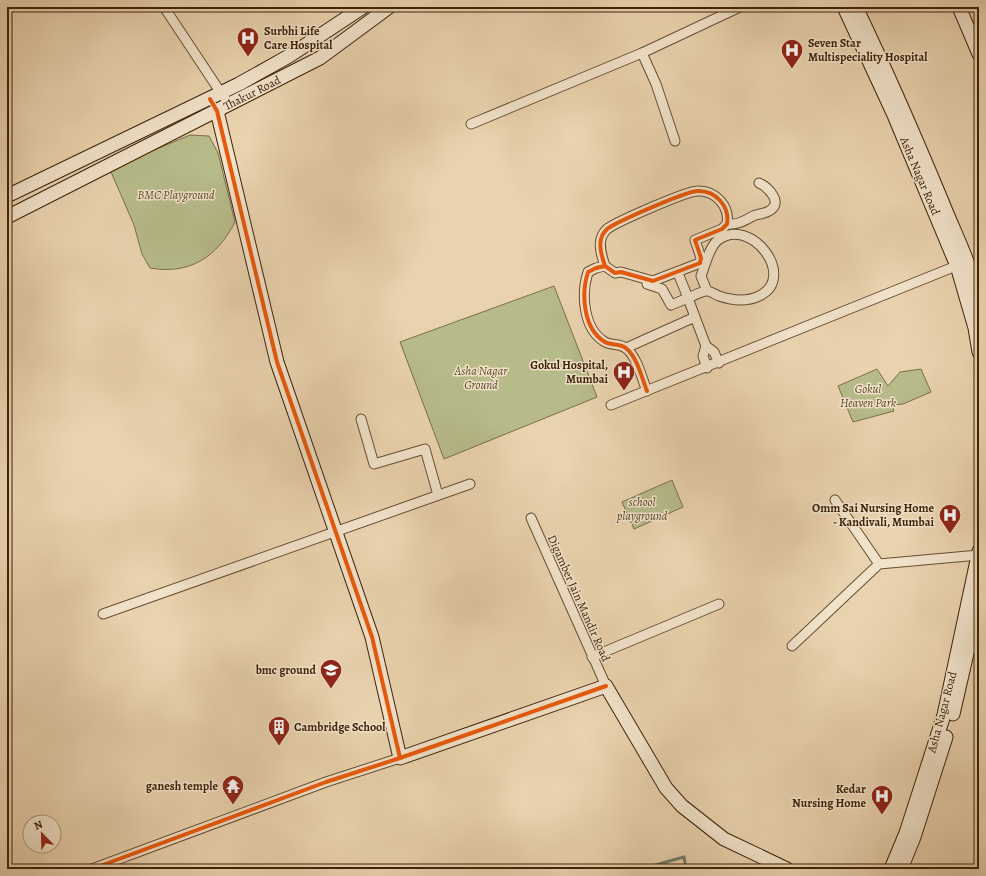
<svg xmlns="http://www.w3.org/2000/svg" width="986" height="876" font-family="Alegreya,serif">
  <rect width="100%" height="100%" fill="#e9d2ae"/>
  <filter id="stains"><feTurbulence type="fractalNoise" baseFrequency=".005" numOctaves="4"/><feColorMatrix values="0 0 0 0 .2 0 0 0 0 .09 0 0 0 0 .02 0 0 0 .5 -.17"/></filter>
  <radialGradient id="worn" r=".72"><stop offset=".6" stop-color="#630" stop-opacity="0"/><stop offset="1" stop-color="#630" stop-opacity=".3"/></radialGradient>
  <g fill="#b7bb8a" stroke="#7a6e4a">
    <path d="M190,135L209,136L218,153L235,222C217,257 190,275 150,268L142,254L134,225L111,172L135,158Z"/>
    <path d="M554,286L597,397L444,459L400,342Z"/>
    <path d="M877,369L888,386L900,372L921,369L931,392L903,404L892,405L894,411L853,422L838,386Z"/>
    <path d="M672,480L683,507L634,529L622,502Z"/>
  </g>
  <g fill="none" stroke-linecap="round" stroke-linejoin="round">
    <path stroke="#737c6a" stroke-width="3" d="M641,869L684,857L686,869"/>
    <g stroke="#684e32" stroke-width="11">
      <g id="street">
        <path d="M164,7L221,93L230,105"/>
        <path d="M642,53L656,84L675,141"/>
        <path d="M471,124L642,53L740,7"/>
        <path d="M727,224C738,225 744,221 753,216C758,214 764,214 769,211C784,203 768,187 759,183"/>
        <path d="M605,266C602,257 598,245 602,236C603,234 605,231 607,229C618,221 685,192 697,191C716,190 730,207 727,224L722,229L695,240L701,258L700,263L653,281L621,272L615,273L605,266L596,268L588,272C581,294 583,329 605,342C612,346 621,343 627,349C638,359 642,379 647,391"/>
        <path d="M678,273L688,298C694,296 702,290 708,291C712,292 716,295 719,296C731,300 747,302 759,296C798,278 751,215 718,240C709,247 705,266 701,276L707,291"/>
        <path d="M647,284L662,289L671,305L688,298L695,317"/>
        <path d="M706,346L703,356L707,368"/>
        <path d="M626,348L695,317L706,346L714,352L719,363"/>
        <path d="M611,405L961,264"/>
        <path d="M361,419L374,464L425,449L438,495"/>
        <path d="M835,500L879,564"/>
        <path d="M531,518L606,686"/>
        <path d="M103,614L470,484"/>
        <path d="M792,646L879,564L979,555"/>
        <path d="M592,657L719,604"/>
        <path d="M92,869L326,782L400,758"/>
      </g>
    </g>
    <g stroke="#3d2209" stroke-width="15">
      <g id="secondary">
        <path d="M844,7L894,115L957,266L975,328L979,352"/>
        <path d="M856,7C886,70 914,134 941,199C954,232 970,262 979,297"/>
        <path d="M959,7L979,54"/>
        <path d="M217,111L277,362L372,637L400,758L606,686L666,788L682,806L724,839L787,869"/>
        <path d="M7,196L239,84L289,56L363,7"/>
        <path d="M7,217L320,58L389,7"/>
        <path d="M953,714L979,601"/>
        <path d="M891,869L906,833L944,715L979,551"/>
        <path d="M901,869L914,837L946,737"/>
      </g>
    </g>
    <use href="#street" stroke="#f1e2ca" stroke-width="9"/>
    <use href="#secondary" stroke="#f1e2ca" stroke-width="13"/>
    <g stroke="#f1e2ca" stroke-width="6">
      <g id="cycleway">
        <path d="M210,99L217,111L277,362L372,637L400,758"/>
        <path d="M605,266C602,257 598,245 602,236C603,234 605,231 607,229C618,221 685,192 697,191C716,190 730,207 727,224L722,229L695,240L701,258L700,263L653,281L621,272L615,273L605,266L596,268L588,272C581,294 583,329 605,342C612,346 621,343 627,349C638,359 642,379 647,391"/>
        <path d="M92,869L326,782L400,758L606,686"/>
      </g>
    </g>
    <use href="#cycleway" stroke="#e8590c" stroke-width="4"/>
  </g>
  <defs>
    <g id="hospital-pin" transform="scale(1.15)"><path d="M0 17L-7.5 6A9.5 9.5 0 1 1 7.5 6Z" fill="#8f2418" stroke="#f1e2ca"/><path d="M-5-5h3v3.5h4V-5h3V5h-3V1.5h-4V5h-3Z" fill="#fff"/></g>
    <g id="school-pin" transform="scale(1.15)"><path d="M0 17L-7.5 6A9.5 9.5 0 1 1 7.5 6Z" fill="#8f2418" stroke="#f1e2ca"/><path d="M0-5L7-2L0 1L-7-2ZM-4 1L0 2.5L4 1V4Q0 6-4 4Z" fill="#fff"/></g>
    <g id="building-pin" transform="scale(1.15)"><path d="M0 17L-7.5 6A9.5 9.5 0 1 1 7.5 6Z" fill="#8f2418" stroke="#f1e2ca"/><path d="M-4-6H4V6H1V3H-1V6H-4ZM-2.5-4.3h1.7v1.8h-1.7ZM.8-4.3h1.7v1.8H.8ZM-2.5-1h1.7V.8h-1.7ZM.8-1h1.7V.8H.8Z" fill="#fff"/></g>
    <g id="temple-pin" transform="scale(1.15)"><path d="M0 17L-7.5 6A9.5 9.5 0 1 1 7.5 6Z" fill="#8f2418" stroke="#f1e2ca"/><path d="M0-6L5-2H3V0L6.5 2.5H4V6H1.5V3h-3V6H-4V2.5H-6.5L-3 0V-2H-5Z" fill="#fff"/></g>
  </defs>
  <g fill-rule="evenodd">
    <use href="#hospital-pin" x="248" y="38"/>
    <use href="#hospital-pin" x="792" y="50"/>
    <use href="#hospital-pin" x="624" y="372"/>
    <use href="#hospital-pin" x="950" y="515"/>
    <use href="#school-pin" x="331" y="670"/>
    <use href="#building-pin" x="279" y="727"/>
    <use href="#temple-pin" x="233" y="786"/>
    <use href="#hospital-pin" x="882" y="796"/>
  </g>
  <g text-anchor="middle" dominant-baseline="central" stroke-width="3" stroke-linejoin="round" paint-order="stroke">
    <g font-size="12" font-weight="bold" fill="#3d2209" stroke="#f1e2ca" text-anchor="end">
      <text x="264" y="31" text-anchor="start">Surbhi Life<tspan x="264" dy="14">Care Hospital</tspan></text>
      <text x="808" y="43" text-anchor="start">Seven Star<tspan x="808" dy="14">Multispeciality Hospital</tspan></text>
      <text x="608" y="365">Gokul Hospital,<tspan x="608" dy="14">Mumbai</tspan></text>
      <text x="934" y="508">Omm Sai Nursing Home<tspan x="934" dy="14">- Kandivali, Mumbai</tspan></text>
      <text x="316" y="670">bmc ground</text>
      <text x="294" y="727" text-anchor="start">Cambridge School</text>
      <text x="218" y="786">ganesh temple</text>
      <text x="866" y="789">Kedar<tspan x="866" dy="14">Nursing Home</tspan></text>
    </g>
    <g font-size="12" fill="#3d2209" stroke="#f1e2ca">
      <text transform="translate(252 93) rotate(-27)">Thakur Road</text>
      <text transform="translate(920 176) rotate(67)">Asha Nagar Road</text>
      <text transform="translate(579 598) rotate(66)">Digamber Jain Mandir Road</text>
      <text transform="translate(942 712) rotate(-75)">Asha Nagar Road</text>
    </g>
    <g font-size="12" font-style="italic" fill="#5c4829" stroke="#f1e2ca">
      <text x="176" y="195">BMC Playground</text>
      <text x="481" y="371">Asha Nagar<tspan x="481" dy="14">Ground</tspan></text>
      <text x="868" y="389">Gokul<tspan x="868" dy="14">Heaven Park</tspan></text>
      <text x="642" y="502">school<tspan x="642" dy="14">playground</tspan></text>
    </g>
  </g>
  <rect width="986" height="876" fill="none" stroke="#e9d2ae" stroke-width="24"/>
  <rect x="8" y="8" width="970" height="860" fill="none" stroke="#3d2209" stroke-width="2"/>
  <rect x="12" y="12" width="962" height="852" fill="none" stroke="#3d2209"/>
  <g transform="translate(42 834) rotate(337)"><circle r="19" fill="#f1e2ca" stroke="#a9957d"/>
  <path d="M0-3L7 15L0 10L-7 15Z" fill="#8f2418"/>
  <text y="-6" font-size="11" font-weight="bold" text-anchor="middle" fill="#3d2209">N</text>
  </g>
  <rect width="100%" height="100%" filter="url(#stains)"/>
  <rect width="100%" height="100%" fill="url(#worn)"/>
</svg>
